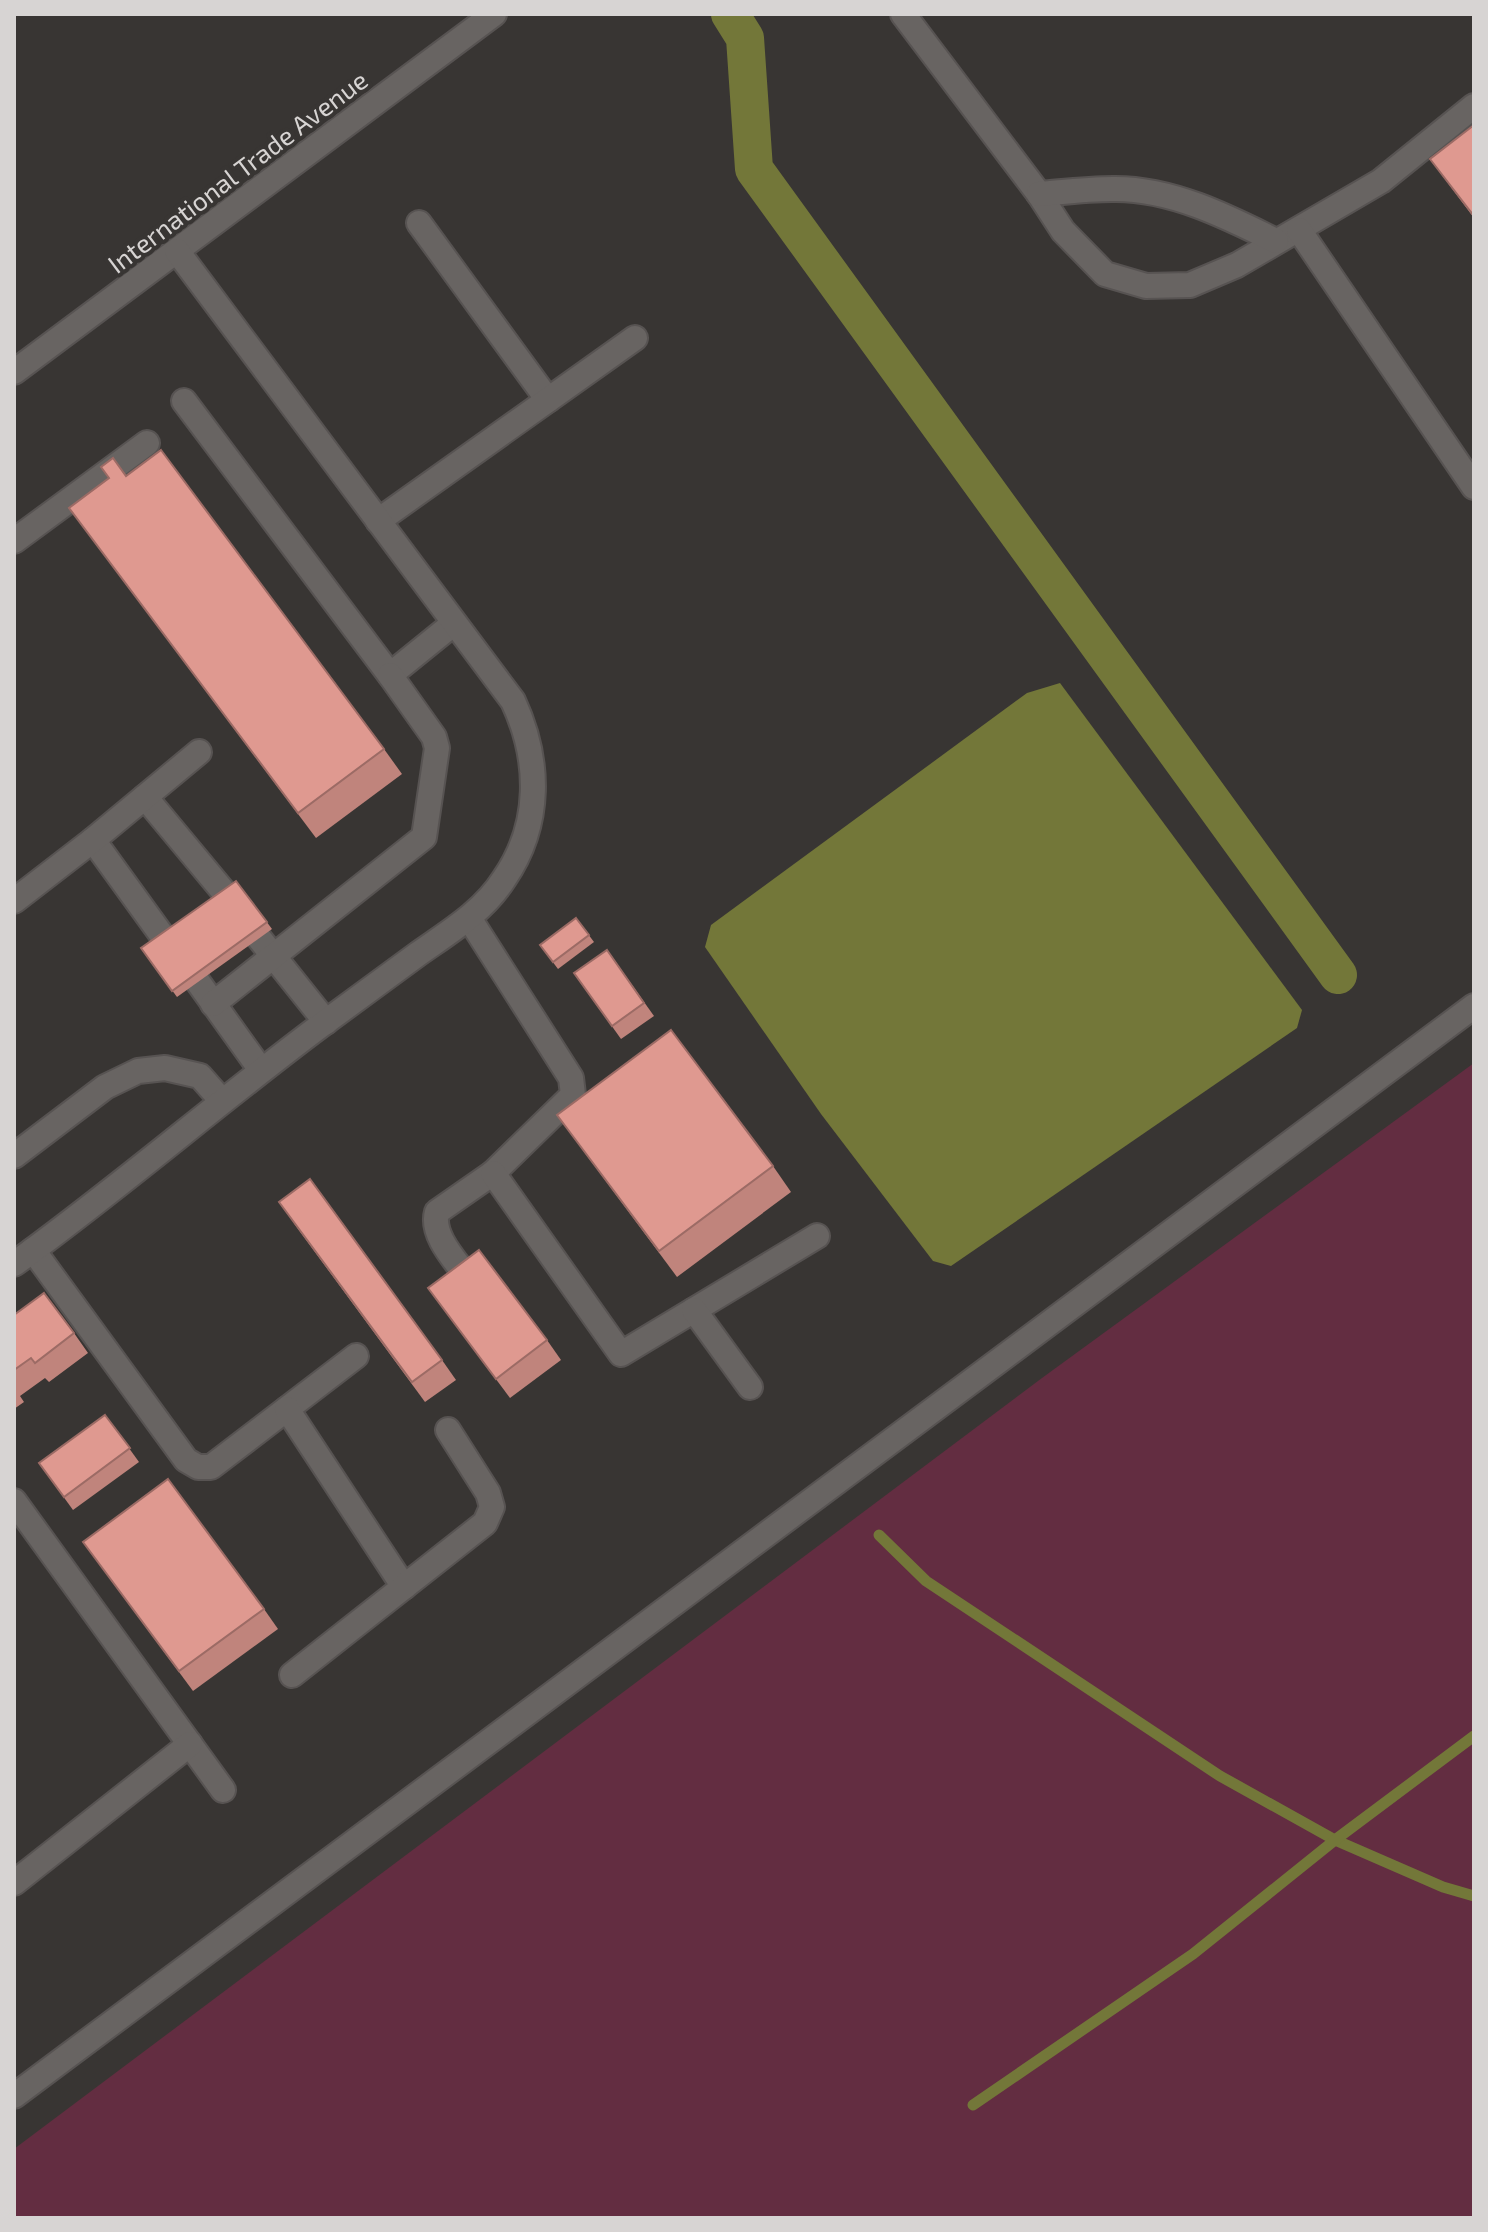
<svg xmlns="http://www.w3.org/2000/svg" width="1488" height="2232" font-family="'Exo 2',sans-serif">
  <rect width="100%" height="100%" fill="#383533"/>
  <path fill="#632d41" d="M1474,1063V2218H14V2149L1042,1378Z"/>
  <path fill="#737739" d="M1060,683L1302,1010L1297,1028L951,1266L933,1261L821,1114L705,947L711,925L1027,693Z"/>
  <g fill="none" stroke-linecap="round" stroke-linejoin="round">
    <g stroke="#737739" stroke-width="11">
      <path d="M879,1535L926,1581L1220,1776L1335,1840L1443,1887L1474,1896"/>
      <path d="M973,2105L1193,1954L1335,1840L1474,1736"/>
    </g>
    <path stroke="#737739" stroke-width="38" d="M730,14L745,38L754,169L1338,975"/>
    <g stroke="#575352" stroke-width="28">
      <g id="minor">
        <path d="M903,14L1039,194L1063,231L1105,274L1146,286L1190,285L1237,265L1381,181L1474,106"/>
        <path d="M1039,194C1063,192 1088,189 1113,189C1170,188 1226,216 1276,241"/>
        <path d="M419,223L548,400"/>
        <path d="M1299,230L1474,487"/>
        <path d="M14,372L494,14"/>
        <path d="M184,401L390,675L453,624"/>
        <path d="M378,521L635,338"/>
        <path d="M14,541L147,443"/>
        <path d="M145,797L228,897"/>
        <path d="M93,840L166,941"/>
        <path d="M14,901L93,840L199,752"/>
        <path d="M469,918L571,1078L573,1095L493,1173L437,1212C430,1236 458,1263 471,1282"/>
        <path d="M259,938L326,1022"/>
        <path d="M198,982L261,1070"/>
        <path d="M213,1004L424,837L437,748L434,737L390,675"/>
        <path d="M14,1156L105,1087L138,1071L165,1068L200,1076L222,1101"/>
        <path d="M493,1173L621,1354L817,1236"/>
        <path d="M33,1250L186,1460L198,1467H211L356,1356"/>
        <path d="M14,1264C119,1188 217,1103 320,1026C353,1002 385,978 418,954C449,932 483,912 504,879C542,824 540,759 513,701L177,251"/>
        <path d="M694,1310L750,1387"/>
        <path d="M287,1409L404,1587"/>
        <path d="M14,1501L223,1790"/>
        <path d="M292,1675L485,1523L492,1507L488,1493L448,1430"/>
        <path d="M14,1883L190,1744"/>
        <path d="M14,2096L1474,1006"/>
      </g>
    </g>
    <use href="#minor" stroke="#686462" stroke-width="24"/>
  </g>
  <g fill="#c0847c">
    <path d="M1474,125V218L1430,159Z"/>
    <path d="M126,476L384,749L402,774L316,838L69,508Z"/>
    <path d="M236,881L272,929L177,997L141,948Z"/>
    <path d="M576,918L594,942L558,969L540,945Z"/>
    <path d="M607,950L654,1016L621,1039L574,973Z"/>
    <path d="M557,1115L773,1166L791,1192L677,1277Z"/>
    <path d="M293,1222L442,1360L456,1380L425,1402Z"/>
    <path d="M428,1288L547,1340L561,1360L510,1398Z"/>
    <path d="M14,1315L74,1333L88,1353L49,1382L45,1378L20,1396L24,1402L14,1409Z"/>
    <path d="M105,1415L139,1462L73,1510L39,1463Z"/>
    <path d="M83,1542L264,1609L278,1629L193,1691Z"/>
  </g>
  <g fill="#df9990" stroke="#9c6b65" stroke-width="2">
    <path d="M1474,125V216L1430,159Z"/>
    <path d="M161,450L384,749L298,813L69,508L109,478L101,467L113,458L126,476Z"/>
    <path d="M236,881L267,922L172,991L141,948Z"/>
    <path d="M576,918L589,935L553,962L540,945Z"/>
    <path d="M607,950L644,1003L612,1026L574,973Z"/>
    <path d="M671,1030L773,1166L659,1251L557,1115Z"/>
    <path d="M310,1179L442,1360L412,1382L279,1202Z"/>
    <path d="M479,1250L547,1340L496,1379L428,1288Z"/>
    <path d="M44,1293L74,1333L35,1363L31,1358L14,1370V1315Z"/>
    <path d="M105,1415L130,1448L64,1497L39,1463Z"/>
    <path d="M168,1479L264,1609L179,1671L83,1542Z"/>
  </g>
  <g text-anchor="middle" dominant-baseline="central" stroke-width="8" stroke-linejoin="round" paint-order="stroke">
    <g font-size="26" fill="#d7d4d3" stroke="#383533">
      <text transform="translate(237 171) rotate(-37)">International Trade Avenue</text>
    </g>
  </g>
  <rect width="1488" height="2232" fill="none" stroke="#d7d4d3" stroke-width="32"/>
</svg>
